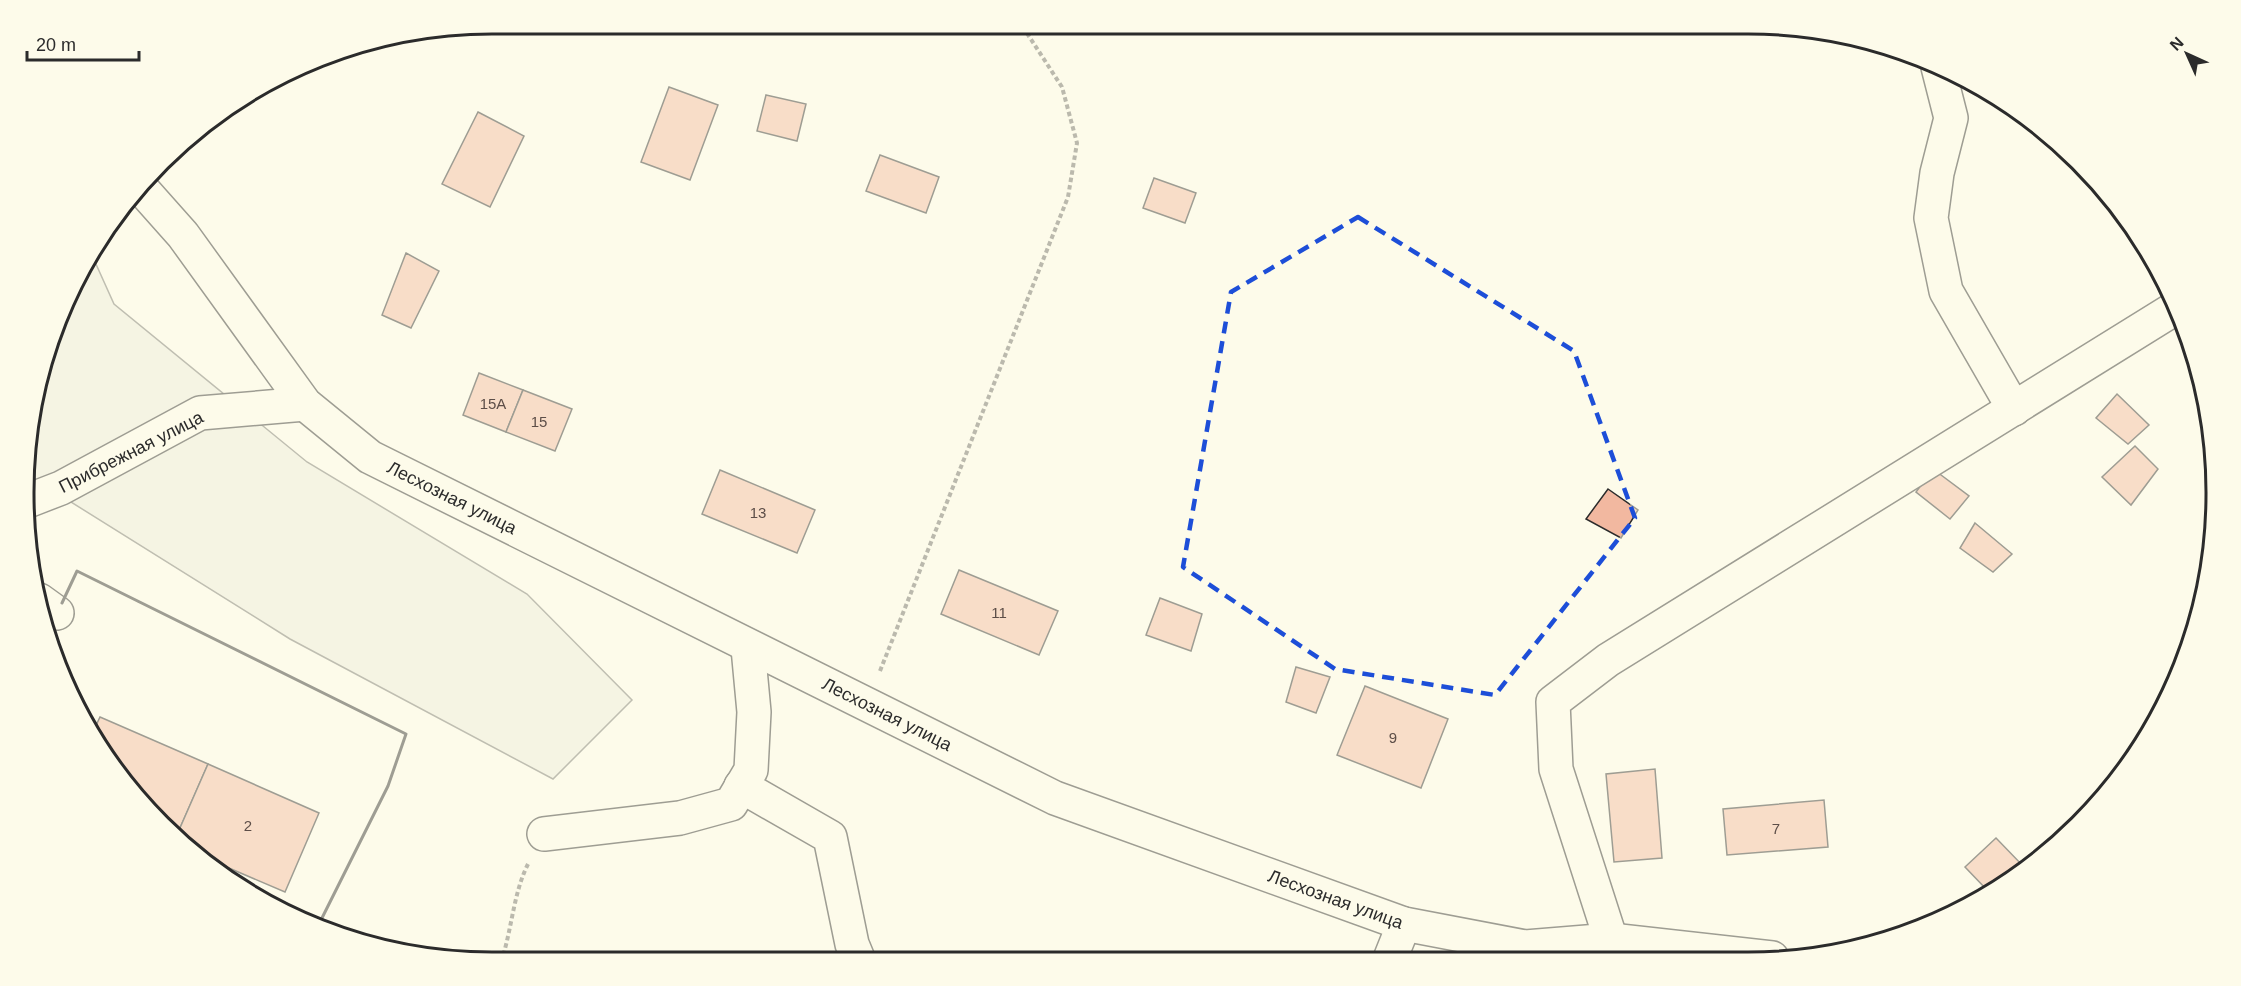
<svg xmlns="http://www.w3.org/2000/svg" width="2241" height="986" font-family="Arial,sans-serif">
  <rect width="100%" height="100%" fill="#fdfbea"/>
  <path fill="#ecebdb" stroke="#74746e" stroke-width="1.5" d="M91,253L114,304L307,462L527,594L632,700L553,779L290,639L31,477L33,402Z"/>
  <g fill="#f2b8a0" stroke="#2b2b2b" stroke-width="1.5">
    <path d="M669,87L718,105L690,180L641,162Z"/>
    <path d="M766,95L806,104L797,141L757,131Z"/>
    <path d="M478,112L524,136L490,207L442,184Z"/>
    <path d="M880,155L939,177L926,213L866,191Z"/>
    <path d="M1154,178L1196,193L1185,223L1143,208Z"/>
    <path d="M406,253L439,271L411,328L382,315Z"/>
    <path d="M479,373L523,390L506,432L463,415Z"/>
    <path d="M523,390L572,409L555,451L506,432Z"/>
    <path d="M2117,394L2149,425L2128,444L2096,418Z"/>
    <path d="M2135,446L2158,469L2131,505L2102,477Z"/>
    <path d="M1933,469L1969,496L1950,519L1916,492Z"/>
    <path d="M720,470L815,510L797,553L702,514Z"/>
    <path d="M1608,489L1638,510L1621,538L1586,519Z"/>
    <path d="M1975,523L2012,554L1993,572L1960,548Z"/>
    <path d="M959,570L1058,611L1039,655L941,614Z"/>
    <path d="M1160,598L1202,614L1191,651L1146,635Z"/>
    <path d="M1296,667L1330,677L1316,713L1286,702Z"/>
    <path d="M1365,686L1448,719L1421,788L1337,755Z"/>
    <path d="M100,717L208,764L176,837L92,734Z"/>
    <path d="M208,764L319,813L285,892L194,853L176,837Z"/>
    <path d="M1655,769L1662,858L1614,862L1606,774Z"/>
    <path d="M1824,800L1828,847L1727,855L1723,809Z"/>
    <path d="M1996,838L2026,869L1988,891L1965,867Z"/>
  </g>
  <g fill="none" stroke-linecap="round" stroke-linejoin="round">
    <g stroke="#2b2b2b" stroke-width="36">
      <g id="minor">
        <path d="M1938,67L1951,118L1937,173L1931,218L1946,291L2014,409"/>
        <path id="s1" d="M143,190L183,235L305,404L370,457L1055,798L1404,924L1525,947L1611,940L1772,958"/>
        <path d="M30,500L61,488L200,413L305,404"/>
        <path d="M39,600L57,613"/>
        <path d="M741,786L830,837L852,944L859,961"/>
        <path d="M544,834L680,818L731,804L751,770L754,712L748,648"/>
        <path d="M1611,940L1556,769L1553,702L1608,660L2177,307"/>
        <path d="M1390,959L1404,924"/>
      </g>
    </g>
    <g stroke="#6a6964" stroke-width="4" stroke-dasharray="4.5 3" stroke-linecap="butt">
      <path d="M880,671L1068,197L1077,143L1062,87L1021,24"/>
      <path d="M501,962C512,930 513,894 528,864"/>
    </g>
    <use href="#minor" stroke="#fdfbea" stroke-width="33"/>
    <path stroke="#2b2b2b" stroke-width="3" d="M62,603L77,571L406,734L388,786L318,926"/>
  </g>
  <path d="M0 0H2241V986H0ZM1358,217L1574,351L1635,518L1495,695L1335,669L1183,567L1231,292Z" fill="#fdfbea" fill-opacity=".55" fill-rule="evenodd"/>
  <path fill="none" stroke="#1d4ed8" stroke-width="4.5" stroke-dasharray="12 8" stroke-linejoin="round" d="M1358,217L1574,351L1635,518L1495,695L1335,669L1183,567L1231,292Z"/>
  <g text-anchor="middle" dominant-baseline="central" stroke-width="4.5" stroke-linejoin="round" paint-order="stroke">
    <g font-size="15" fill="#5d4e48">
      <text x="493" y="403">15А</text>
      <text x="539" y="421">15</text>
      <text x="758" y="512">13</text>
      <text x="999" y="612">11</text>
      <text x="1393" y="737">9</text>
      <text x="248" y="825">2</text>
      <text x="1776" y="828">7</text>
    </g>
    <g font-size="18" fill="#2b2b2b" stroke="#fdfbea">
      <text transform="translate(131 452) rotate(-27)">Прибрежная улица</text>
      <text stroke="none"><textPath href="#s1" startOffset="444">Лесхозная улица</textPath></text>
      <text stroke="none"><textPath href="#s1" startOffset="930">Лесхозная улица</textPath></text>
      <text stroke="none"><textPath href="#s1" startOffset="1416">Лесхозная улица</textPath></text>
    </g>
  </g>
  <path d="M0 0H2241V986H0ZM492 34H1748A458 458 0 0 1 2206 492V494A458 458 0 0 1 1748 952H492A458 458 0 0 1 34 494V492A458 458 0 0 1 492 34Z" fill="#fdfbea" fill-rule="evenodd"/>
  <path fill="none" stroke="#2b2b2b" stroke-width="3" d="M492 34H1748A458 458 0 0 1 2206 492V494A458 458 0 0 1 1748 952H492A458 458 0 0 1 34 494V492A458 458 0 0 1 492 34Z"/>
  <g transform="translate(2187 54) rotate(315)" stroke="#fdfbea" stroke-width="4.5" paint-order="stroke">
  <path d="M0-4.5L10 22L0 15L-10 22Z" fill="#2b2b2b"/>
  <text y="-9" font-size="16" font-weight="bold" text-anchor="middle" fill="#2b2b2b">N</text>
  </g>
  <path d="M27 51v9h112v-9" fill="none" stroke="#2b2b2b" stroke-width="3"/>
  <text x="36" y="51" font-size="18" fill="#2b2b2b" stroke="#fdfbea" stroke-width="4.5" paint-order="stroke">20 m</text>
</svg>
